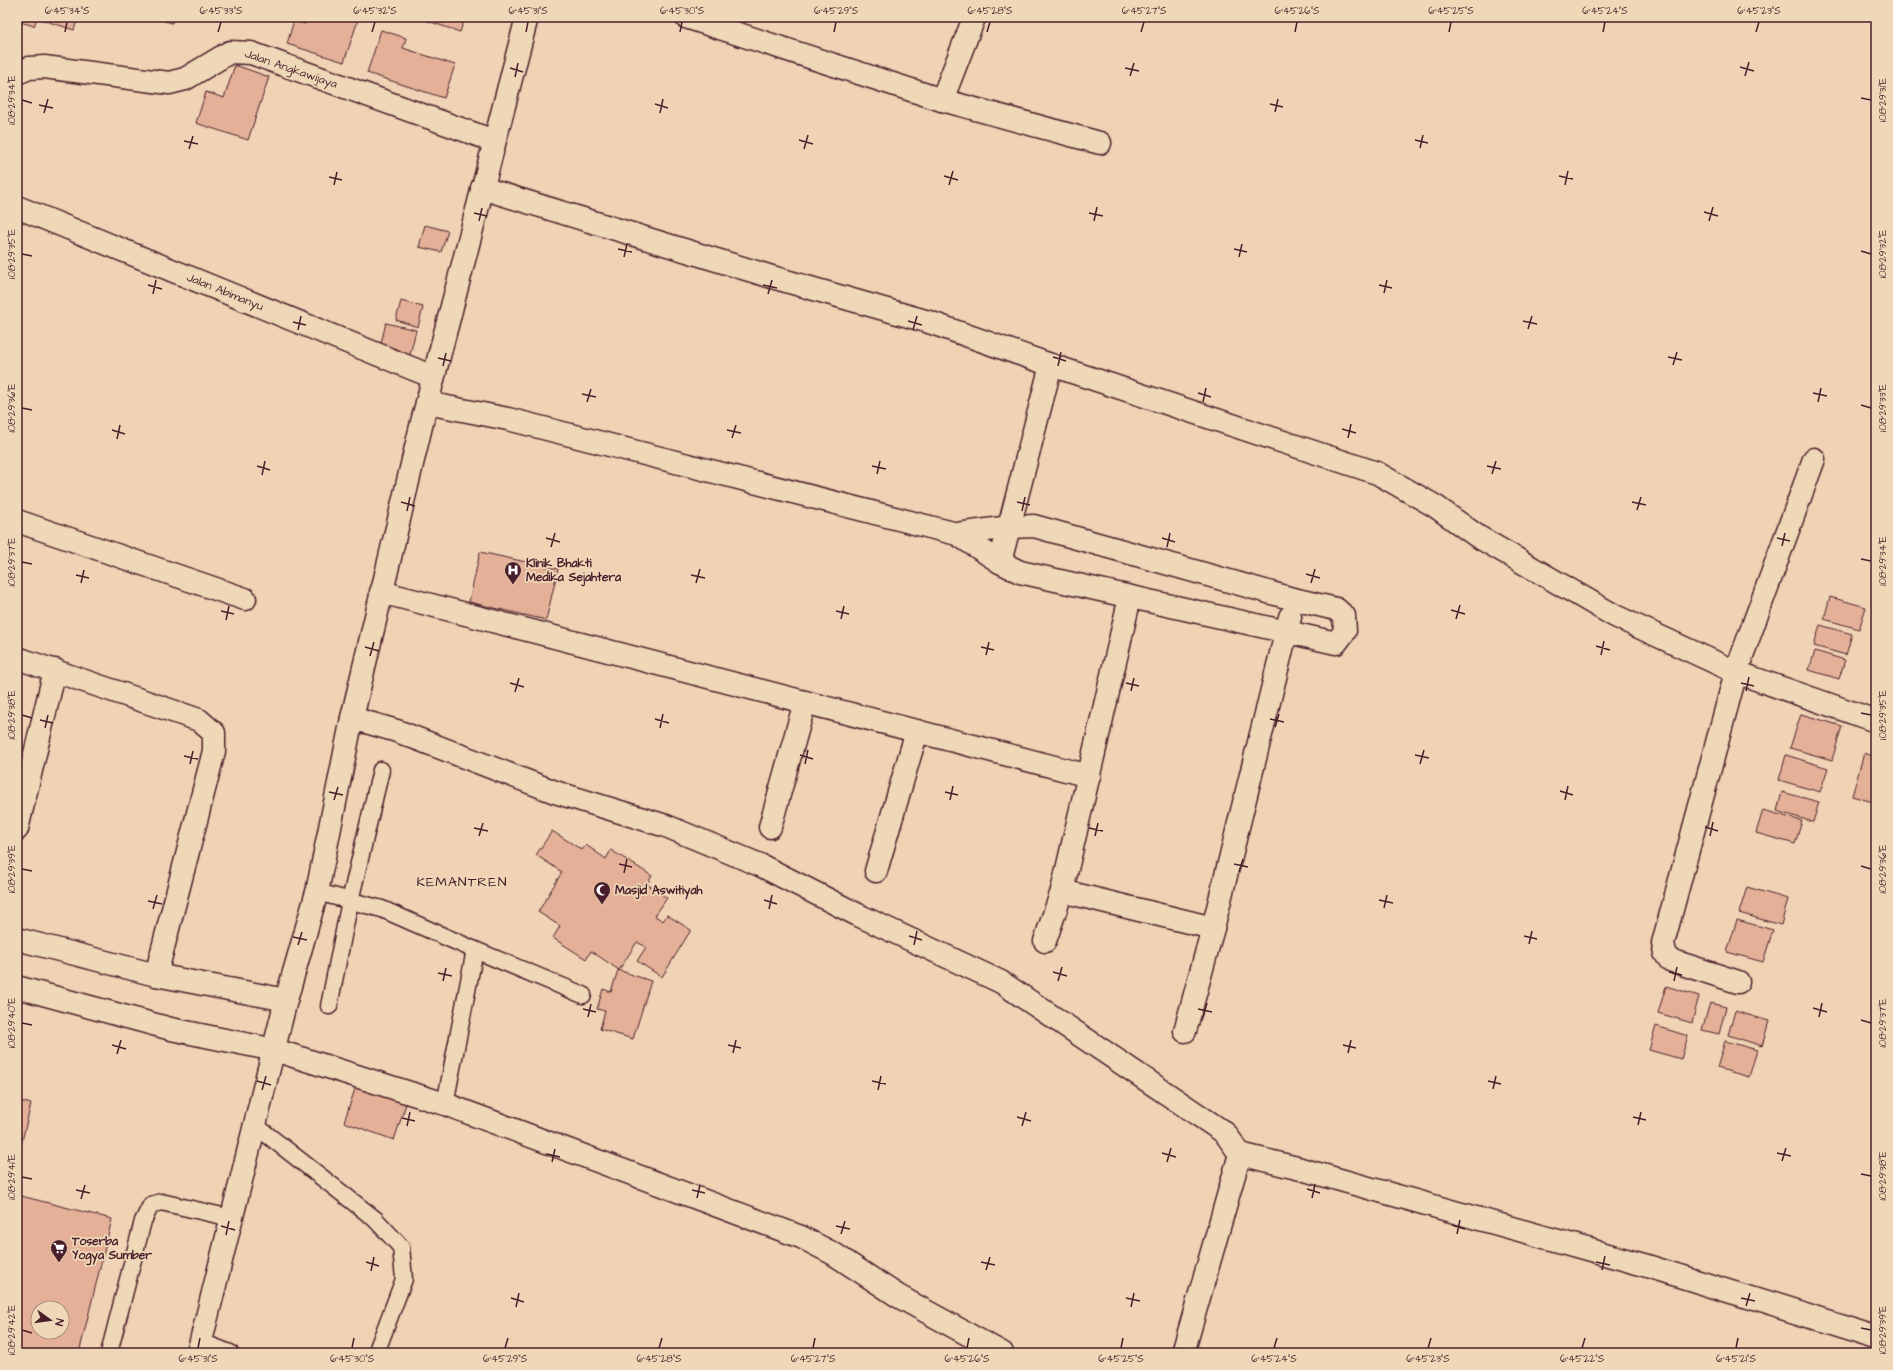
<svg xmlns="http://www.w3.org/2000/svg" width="1893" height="1370" font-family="'Architects Daughter',sans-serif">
  <rect width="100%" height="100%" fill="#efd3b4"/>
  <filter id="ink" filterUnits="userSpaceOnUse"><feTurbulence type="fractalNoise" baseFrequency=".025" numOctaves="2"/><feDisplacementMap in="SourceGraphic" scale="8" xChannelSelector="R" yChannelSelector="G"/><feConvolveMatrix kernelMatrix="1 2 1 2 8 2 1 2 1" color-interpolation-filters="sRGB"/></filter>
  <g filter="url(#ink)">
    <g fill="#e4b198" stroke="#4a1f2b" fill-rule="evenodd">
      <path d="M17,17H78L74,30L37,18L34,26L17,21Z"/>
      <path d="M150,17H174L172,23Z"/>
      <path d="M308,17H359L344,62L287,44L294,20L305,24Z"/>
      <path d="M419,17H465L460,32L419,18Z"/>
      <path d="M381,30L406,38L403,48L455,65L444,98L367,73Z"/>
      <path d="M235,65L269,77L248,140L196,123L206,92L224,98Z"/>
      <path d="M425,225L448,231L441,252L419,247Z"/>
      <path d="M401,301L423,307L418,327L396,320Z"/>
      <path d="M386,323L416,330L410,355L380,347Z"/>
      <path d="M480,552L558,569L546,620L469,602Z"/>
      <path d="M1830,597L1866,607L1859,629L1824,619Z"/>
      <path d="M1820,625L1852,634L1846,655L1814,646Z"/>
      <path d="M1815,651L1845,660L1839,679L1809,670Z"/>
      <path d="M1801,714L1842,726L1832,760L1790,748Z"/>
      <path d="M1864,753L1876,757V803L1852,796Z"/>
      <path d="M1786,755L1828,768L1820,792L1779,780Z"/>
      <path d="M1782,792L1819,802L1813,822L1777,811Z"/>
      <path d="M1763,810L1802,821L1795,844L1756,833Z"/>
      <path d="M552,831L582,850L586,845L606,859L611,850L652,876L647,884L667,898L655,916L663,921L667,915L691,930L662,977L637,961L646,947L637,942L619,970L591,951L586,959L553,938L560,926L538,912L562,872L536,855Z"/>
      <path d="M1747,887L1788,899L1781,925L1739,913Z"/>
      <path d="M1737,920L1773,930L1763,962L1727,952Z"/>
      <path d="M618,970L651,981L633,1039L600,1029L605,1011L597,1009L603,989L611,992Z"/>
      <path d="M1666,986L1699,996L1692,1023L1658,1013Z"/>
      <path d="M1710,1003L1726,1007L1719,1034L1702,1030Z"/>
      <path d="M1735,1011L1769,1021L1762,1046L1728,1035Z"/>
      <path d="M1656,1026L1688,1036L1681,1059L1649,1050Z"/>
      <path d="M1725,1041L1757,1050L1749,1077L1717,1068Z"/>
      <path d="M357,1083L407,1101L394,1140L344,1122Z"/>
      <path d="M17,1100L31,1104L17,1162Z"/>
      <path d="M17,1195L112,1219L79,1353H17ZM38,1308H62V1332H38Z"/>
    </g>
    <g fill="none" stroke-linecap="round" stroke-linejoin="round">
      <g stroke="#4a1f2b" stroke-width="19">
        <g id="service">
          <path d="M317,892L382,909L475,950L583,995"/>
          <path d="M329,1006L350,901L381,770"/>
          <path d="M445,1104L475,950"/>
          <path d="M256,1126L375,1219L401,1247L404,1279L376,1353"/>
          <path d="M201,1342L230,1353"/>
          <path d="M109,1353L143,1221L151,1205L161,1202L231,1218"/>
        </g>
      </g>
      <g stroke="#4a1f2b" stroke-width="25">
        <g id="minor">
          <path d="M686,17L942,100L1100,143"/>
          <path d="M17,73L29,68L44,67L169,83L185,79L230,52L251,53L494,141"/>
          <path d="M942,100L974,18"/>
          <path d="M482,188L772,277L929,322L1051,365L1377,473L1435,506L1477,536L1615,616L1736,672L1876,721"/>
          <path d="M17,207L433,377"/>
          <path d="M427,403L508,419L957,534L1000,562L1020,572L1336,643L1345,631L1344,616L1336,609L1293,599L1034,526L1010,527L957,534"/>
          <path d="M17,521L245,599"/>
          <path d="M1000,562L1051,365"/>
          <path d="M381,592L1089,776"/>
          <path d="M17,658L199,720L214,733V751L156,975"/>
          <path d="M352,718L397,731L555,792L666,826L760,865L858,915L1001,982L1225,1133L1240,1154L1301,1169L1644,1265L1876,1337"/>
          <path d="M770,827L805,702"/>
          <path d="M17,829L55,670"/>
          <path d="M876,871L917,731"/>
          <path d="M1062,891L1213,928"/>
          <path d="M17,939L156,975L286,1000"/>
          <path d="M1045,941L1062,891L1130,597"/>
          <path d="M1738,982L1670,960L1665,953L1663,943L1736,672L1814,459"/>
          <path d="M17,987L171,1029L275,1050L394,1088L445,1104L801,1237L834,1254L898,1296L1002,1353"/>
          <path d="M1185,1031L1213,928L1290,617"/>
          <path d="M1183,1353L1240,1154"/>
        </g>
      </g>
      <g stroke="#4a1f2b" stroke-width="25">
        <path id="primary" d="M198,1353L286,1000L317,892L352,718L422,422L527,17"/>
      </g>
      <use href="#service" stroke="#efd8b8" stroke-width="16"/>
      <use href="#minor" stroke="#efd8b8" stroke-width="22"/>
      <use href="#primary" stroke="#efd8b8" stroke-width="22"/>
    </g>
  </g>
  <path fill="none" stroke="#4a1f2b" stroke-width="1.5" d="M65,32L67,22M218,32L221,22M372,32L375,22M526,32L528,22M680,32L682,22M834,32L836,22M987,32L990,22M1141,32L1144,22M1295,32L1297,22M1449,32L1451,22M1603,32L1605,22M1756,32L1759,22M1740,67L1754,71M510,68L523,72M1125,68L1139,71M1130,76L1134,63M1745,76L1749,62M515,77L518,63M1861,98L1871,100M22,100L32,103M655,104L668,108M1270,104L1283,107M39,105L53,108M1275,112L1278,99M44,113L48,99M660,113L663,99M799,140L813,144M1415,140L1428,143M184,141L198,144M1420,148L1423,135M189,149L193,136M804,149L808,135M944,176L958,180M1559,176L1573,179M329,177L342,180M334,185L337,172M949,185L953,171M1565,185L1568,171M1704,212L1718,216M474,213L487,216M1089,213L1103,216M479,221L482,208M1094,221L1097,207M1709,221L1713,207M618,249L632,252M1234,249L1247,252M1861,251L1871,254M22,254L32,256M624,257L627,244M1239,257L1242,244M148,285L162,289M763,285L777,288M1379,285L1392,288M1384,293L1387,280M153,294L156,280M768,294L772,280M908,321L922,325M1523,321L1537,324M293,322L306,325M1528,329L1532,316M298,330L301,316M913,330L917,316M1053,357L1066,361M1668,357L1682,360M438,358L451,361M1673,365L1677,352M443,366L446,353M1058,366L1061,352M1198,393L1211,397M1813,393L1827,396M582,394L596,397M587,402L591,389M1203,402L1206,388M1818,402L1821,388M1861,405L1871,408M22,408L32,410M1342,429L1356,433M112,430L125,434M727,430L741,433M732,438L736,425M1348,438L1351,424M117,439L120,425M257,466L270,470M872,466L886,469M1487,466L1501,469M877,474L880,461M1492,474L1496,461M262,475L265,461M401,502L415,506M1017,502L1030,505M1632,502L1646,505M1637,510L1641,497M407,511L410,497M1022,511L1025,497M546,538L560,542M1162,538L1175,542M1777,538L1790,541M1782,546L1785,533M551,547L555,533M1167,547L1170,533M1861,559L1871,561M22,562L32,564M1306,574L1320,578M76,575L89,578M691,575L705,578M81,583L84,570M696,583L700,569M1311,583L1315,569M1451,610L1465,614M221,611L234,614M836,611L849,614M841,619L844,606M1456,619L1460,605M226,620L229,606M1596,646L1610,650M365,647L379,651M981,647L994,650M986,655L989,642M1601,655L1604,641M370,656L374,642M510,683L524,687M1126,683L1139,686M1741,683L1754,686M1131,691L1134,678M1746,691L1749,677M515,692L519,678M1861,713L1871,715M22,715L32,718M655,719L669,723M1270,719L1284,722M40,720L53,723M1275,727L1279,714M45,728L48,715M660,728L663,714M800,755L813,759M1415,755L1429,758M184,756L198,759M190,764L193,751M805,764L808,750M1420,764L1424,750M1560,791L1573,795M329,792L343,795M945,792L958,795M334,800L338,787M950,800L953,786M1565,800L1568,786M1705,827L1718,831M474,828L488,831M1089,828L1103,831M479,836L483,823M1095,836L1098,823M1710,836L1713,822M619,864L632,867M1234,864L1248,867M1861,866L1871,869M22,869L32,871M1239,872L1243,859M624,873L627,859M764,900L777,904M1379,900L1393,903M148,901L162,904M1384,908L1387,895M153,909L157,895M769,909L772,895M909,936L922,940M1524,936L1537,939M293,937L307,940M1529,944L1532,931M298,945L302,932M914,945L917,931M1053,972L1067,976M1669,972L1682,975M438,973L452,976M443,981L446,968M1058,981L1062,967M1674,981L1677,967M1813,1008L1827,1012M583,1009L596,1012M1198,1009L1212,1012M588,1017L591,1004M1203,1017L1207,1003M1819,1017L1822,1003M1861,1020L1871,1023M22,1023L32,1025M112,1045L126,1049M728,1045L741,1048M1343,1045L1356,1048M733,1053L736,1040M1348,1053L1351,1040M117,1054L121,1040M257,1081L271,1085M872,1081L886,1084M1488,1081L1501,1084M1493,1089L1496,1076M262,1090L266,1076M878,1090L881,1076M1017,1117L1031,1121M1633,1117L1646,1120M402,1118L415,1121M1638,1125L1641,1112M407,1126L410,1112M1022,1126L1026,1112M1162,1153L1176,1157M1777,1153L1791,1156M547,1154L560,1157M1782,1161L1786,1148M552,1162L555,1149M1167,1162L1171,1148M1861,1174L1871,1176M22,1177L32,1179M1307,1189L1320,1193M76,1190L90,1193M692,1190L705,1193M697,1198L700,1185M1312,1198L1315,1184M81,1199L85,1185M1452,1225L1465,1229M221,1226L235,1230M836,1226L850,1229M841,1234L845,1221M1457,1234L1460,1220M226,1235L229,1221M366,1262L379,1266M981,1262L995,1265M1596,1262L1610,1265M986,1270L990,1257M1602,1270L1605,1256M371,1271L374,1257M511,1298L524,1302M1126,1298L1140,1301M1741,1298L1755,1301M1746,1306L1750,1293M516,1307L519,1293M1131,1307L1134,1293M1861,1328L1871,1330M22,1330L32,1333M198,1348L200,1338M352,1348L354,1338M505,1348L508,1338M659,1348L662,1338M813,1348L815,1338M967,1348L969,1338M1121,1348L1123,1338M1274,1348L1277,1338M1428,1348L1431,1338M1582,1348L1585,1338M1736,1348L1738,1338"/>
  <defs>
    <g id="hospital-pin" transform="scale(0.9)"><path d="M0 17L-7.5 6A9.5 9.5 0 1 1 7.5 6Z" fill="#4a1f2b" stroke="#efd8b8"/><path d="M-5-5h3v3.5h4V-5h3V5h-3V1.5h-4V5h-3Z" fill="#fff"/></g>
    <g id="mosque-pin" transform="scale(0.9)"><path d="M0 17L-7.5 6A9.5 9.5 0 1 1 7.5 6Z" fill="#4a1f2b" stroke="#efd8b8"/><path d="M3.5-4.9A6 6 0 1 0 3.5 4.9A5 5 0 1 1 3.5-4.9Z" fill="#fff"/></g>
    <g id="supermarket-pin" transform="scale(0.9)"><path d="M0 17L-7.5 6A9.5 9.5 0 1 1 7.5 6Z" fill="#4a1f2b" stroke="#efd8b8"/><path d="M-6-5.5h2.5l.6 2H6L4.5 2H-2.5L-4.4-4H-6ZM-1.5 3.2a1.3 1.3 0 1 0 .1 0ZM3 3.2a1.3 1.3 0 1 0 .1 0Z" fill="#fff"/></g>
  </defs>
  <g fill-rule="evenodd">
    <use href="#hospital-pin" x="513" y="570"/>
    <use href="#mosque-pin" x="602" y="890"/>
    <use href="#supermarket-pin" x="59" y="1248"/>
  </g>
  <g text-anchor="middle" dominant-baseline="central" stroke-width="3.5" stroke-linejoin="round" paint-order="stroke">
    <g font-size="12" fill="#4a1f2b" stroke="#efd8b8">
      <text transform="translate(291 69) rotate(19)">Jalan Angkawijaya</text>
      <text transform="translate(225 292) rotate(22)">Jalan Abimanyu</text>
    </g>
    <g font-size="12" font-weight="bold" fill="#4a1f2b" stroke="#efd8b8" text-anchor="start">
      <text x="526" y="563">Klinik Bhakti<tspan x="526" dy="14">Medika Sejahtera</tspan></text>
      <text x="615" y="890">Masjid Aswitiyah</text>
      <text x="72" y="1241">Toserba<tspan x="72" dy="14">Yogya Sumber</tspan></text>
    </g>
    <g font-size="14" letter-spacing="1" fill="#4a1f2b" stroke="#efd8b8">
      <text x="462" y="882">KEMANTREN</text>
    </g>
  </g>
  <rect width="1893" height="1370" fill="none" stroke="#efd8b8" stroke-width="44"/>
  <g transform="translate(50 1320) rotate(104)"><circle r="19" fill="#efd8b8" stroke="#ad8e80"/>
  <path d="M0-3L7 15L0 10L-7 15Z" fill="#4a1f2b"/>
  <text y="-6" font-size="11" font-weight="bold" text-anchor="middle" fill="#4a1f2b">N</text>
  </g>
  <rect x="22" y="22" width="1849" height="1326" fill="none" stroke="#4a1f2b" stroke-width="1.5"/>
  <g font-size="10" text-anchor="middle" fill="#4a1f2b">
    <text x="67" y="14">6°45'34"S</text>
    <text x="221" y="14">6°45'33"S</text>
    <text x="375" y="14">6°45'32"S</text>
    <text x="528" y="14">6°45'31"S</text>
    <text x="682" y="14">6°45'30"S</text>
    <text x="836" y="14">6°45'29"S</text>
    <text x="990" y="14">6°45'28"S</text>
    <text x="1144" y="14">6°45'27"S</text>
    <text x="1297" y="14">6°45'26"S</text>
    <text x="1451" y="14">6°45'25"S</text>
    <text x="1605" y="14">6°45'24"S</text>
    <text x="1759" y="14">6°45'23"S</text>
    <text transform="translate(1882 100) rotate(-90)" y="4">108°29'31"E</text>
    <text transform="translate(11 100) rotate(-90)" y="4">108°29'34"E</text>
    <text transform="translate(1882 254) rotate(-90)" y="4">108°29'32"E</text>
    <text transform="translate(11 254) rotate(-90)" y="4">108°29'35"E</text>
    <text transform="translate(1882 408) rotate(-90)" y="4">108°29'33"E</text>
    <text transform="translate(11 408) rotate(-90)" y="4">108°29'36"E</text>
    <text transform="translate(1882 561) rotate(-90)" y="4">108°29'34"E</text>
    <text transform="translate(11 562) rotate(-90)" y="4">108°29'37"E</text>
    <text transform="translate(1882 715) rotate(-90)" y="4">108°29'35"E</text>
    <text transform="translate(11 715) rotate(-90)" y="4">108°29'38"E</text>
    <text transform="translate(1882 869) rotate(-90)" y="4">108°29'36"E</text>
    <text transform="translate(11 869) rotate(-90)" y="4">108°29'39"E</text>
    <text transform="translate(1882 1023) rotate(-90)" y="4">108°29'37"E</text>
    <text transform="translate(11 1023) rotate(-90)" y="4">108°29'40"E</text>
    <text transform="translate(1882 1176) rotate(-90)" y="4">108°29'38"E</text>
    <text transform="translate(11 1177) rotate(-90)" y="4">108°29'41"E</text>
    <text transform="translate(1882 1330) rotate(-90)" y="4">108°29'39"E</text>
    <text transform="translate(11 1330) rotate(-90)" y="4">108°29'42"E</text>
    <text x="198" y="1362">6°45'31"S</text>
    <text x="352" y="1362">6°45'30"S</text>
    <text x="505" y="1362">6°45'29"S</text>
    <text x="659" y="1362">6°45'28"S</text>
    <text x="813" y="1362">6°45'27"S</text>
    <text x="967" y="1362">6°45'26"S</text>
    <text x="1121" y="1362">6°45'25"S</text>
    <text x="1274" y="1362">6°45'24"S</text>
    <text x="1428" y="1362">6°45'23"S</text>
    <text x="1582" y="1362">6°45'22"S</text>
    <text x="1736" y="1362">6°45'21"S</text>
  </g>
</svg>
